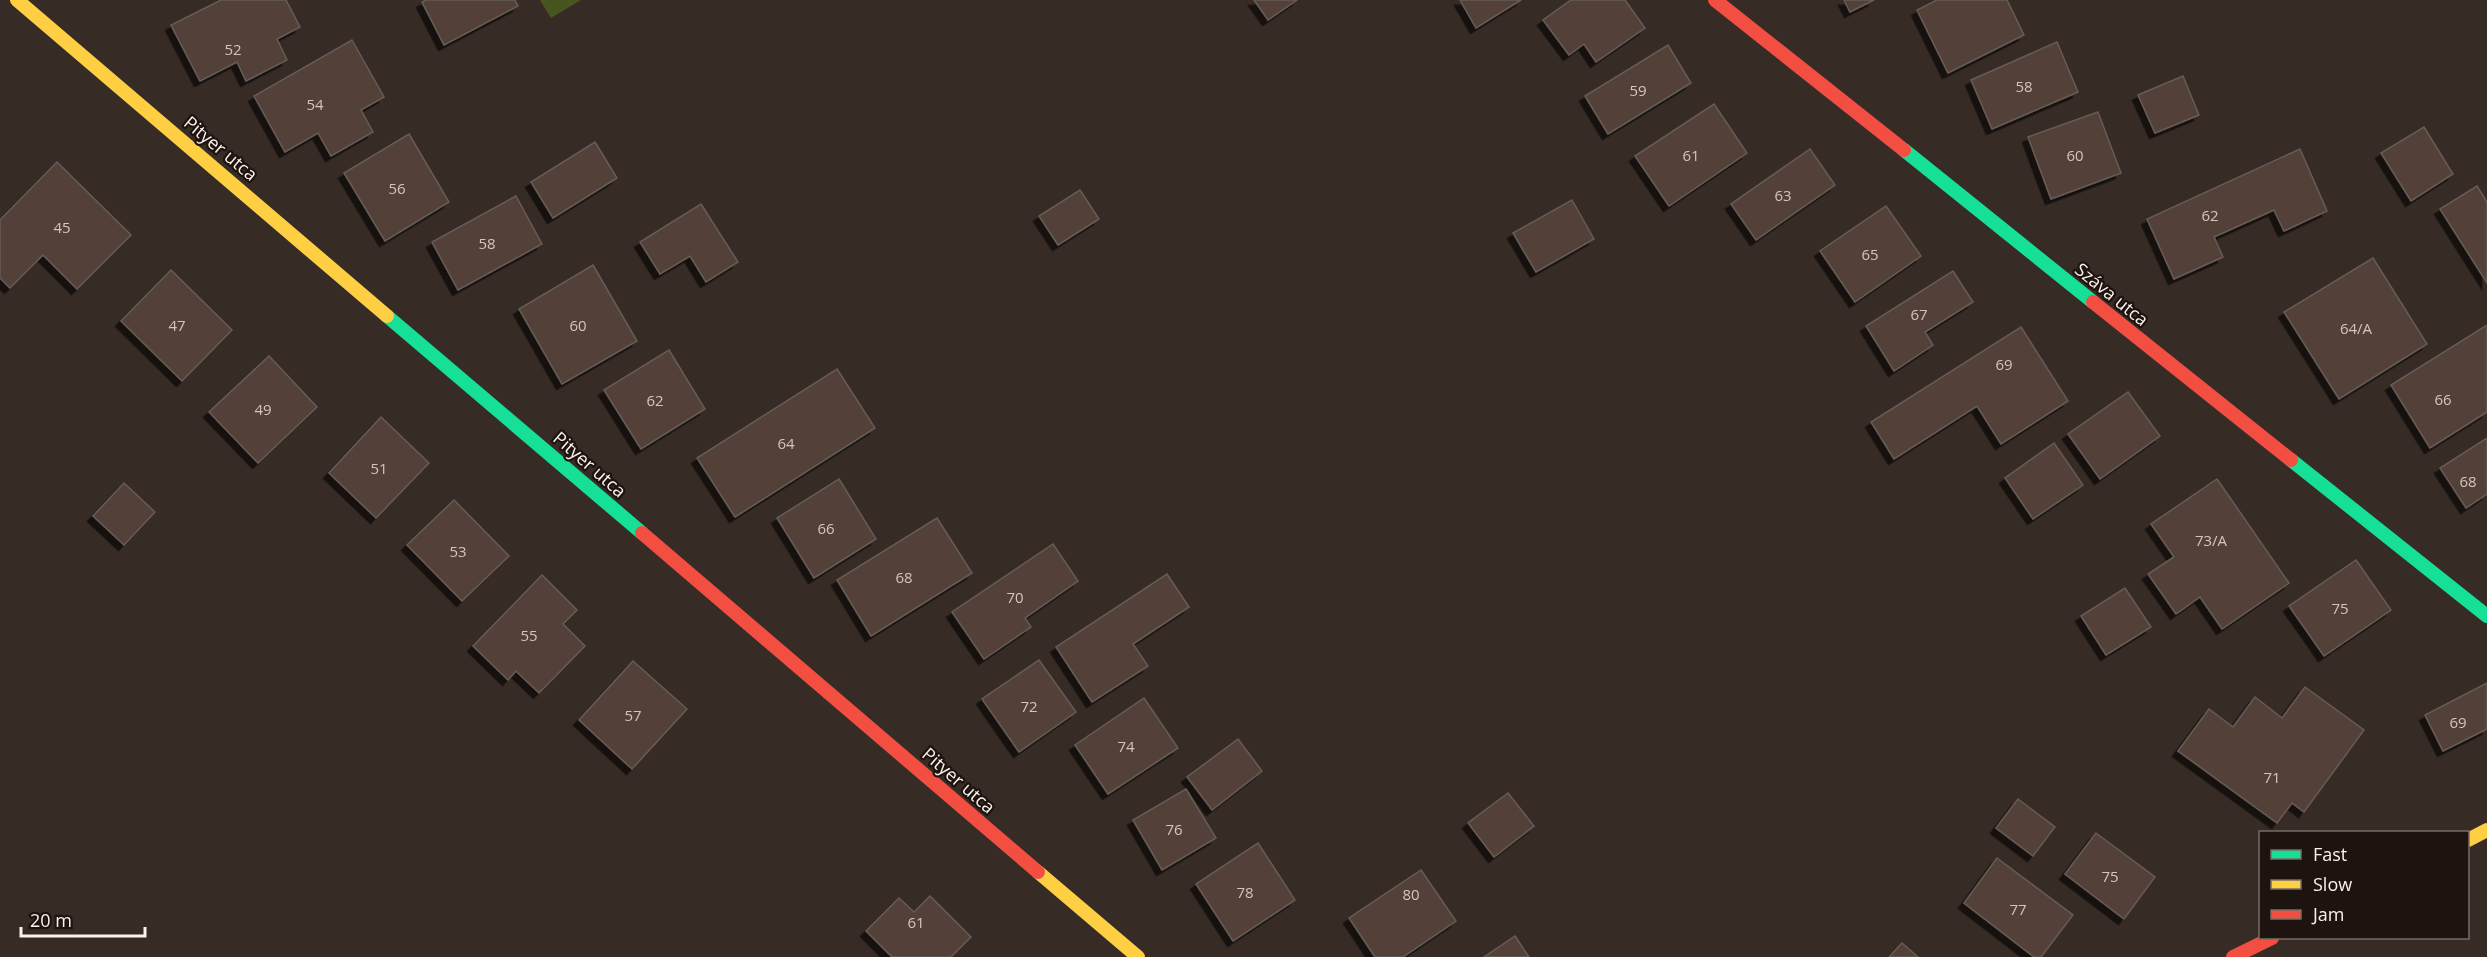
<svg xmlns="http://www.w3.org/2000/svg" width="2487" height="957" font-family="'Open Sans',sans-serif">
  <defs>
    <filter id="shadow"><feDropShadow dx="-5.5" dy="5.5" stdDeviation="0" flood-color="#0009"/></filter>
  </defs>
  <rect width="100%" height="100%" fill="#362b25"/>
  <path fill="#47561e" d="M540,0H581L551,18Z"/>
  <g fill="#524138" stroke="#665c56" stroke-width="1.5" filter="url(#shadow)">
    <path d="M221,0H286L300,27L277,39L287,60L246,81L237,62L200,81L171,25Z"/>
    <path d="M426,0H515L518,6L444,45L422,2Z"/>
    <path d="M1254,0H1297L1268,20Z"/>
    <path d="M1460,0H1521L1476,28Z"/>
    <path d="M1571,0H1625L1645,28L1596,62L1584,44L1569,55L1543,20Z"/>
    <path d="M1844,0H1874L1850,12Z"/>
    <path d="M1937,0H2007L2024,35L1948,73L1917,10Z"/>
    <path d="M352,40L384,97L361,110L373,132L331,156L318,133L285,152L254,96Z"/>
    <path d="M2057,42L2078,92L1992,129L1971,80Z"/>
    <path d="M1668,45L1691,83L1608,134L1585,96Z"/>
    <path d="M2183,76L2199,115L2155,133L2138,95Z"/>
    <path d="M1714,104L1747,153L1669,206L1635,156Z"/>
    <path d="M2098,112L2121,173L2051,199L2028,137Z"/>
    <path d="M2424,127L2453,174L2411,201L2381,153Z"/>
    <path d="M409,134L449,202L385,241L344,173Z"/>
    <path d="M595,142L617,178L553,218L531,182Z"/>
    <path d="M1810,149L1835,185L1756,240L1731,204Z"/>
    <path d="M2300,149L2327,211L2284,231L2274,210L2214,237L2223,257L2174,279L2147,219Z"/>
    <path d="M57,162L131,235L77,289L43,255L10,288L0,278V220Z"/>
    <path d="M2477,186L2487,202V283L2440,209Z"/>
    <path d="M1080,190L1099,219L1058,245L1039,216Z"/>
    <path d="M516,196L542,244L458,290L432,242Z"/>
    <path d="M1572,200L1594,239L1536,272L1513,233Z"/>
    <path d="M701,204L738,262L706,282L690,256L660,274L640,242Z"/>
    <path d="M1886,206L1921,256L1855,302L1820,251Z"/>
    <path d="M2373,258L2427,344L2339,399L2284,312Z"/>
    <path d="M593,265L637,341L562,384L519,309Z"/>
    <path d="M171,270L232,330L182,381L121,321Z"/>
    <path d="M1953,271L1973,302L1925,332L1933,345L1894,371L1866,326Z"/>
    <path d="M2487,325V412L2430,448L2391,385Z"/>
    <path d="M2021,327L2068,401L2001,444L1977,406L1894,459L1871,422Z"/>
    <path d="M669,350L705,409L641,449L604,390Z"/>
    <path d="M269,356L317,407L258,463L209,412Z"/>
    <path d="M837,369L875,428L735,517L697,458Z"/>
    <path d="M2128,392L2160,436L2100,479L2068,434Z"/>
    <path d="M381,417L429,463L376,518L329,473Z"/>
    <path d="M2487,438V494L2466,508L2440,468Z"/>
    <path d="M2054,443L2083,485L2033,519L2005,478Z"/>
    <path d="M839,479L876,539L814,578L777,518Z"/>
    <path d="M2217,479L2289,583L2222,629L2200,597L2176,614L2148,574L2174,557L2151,524Z"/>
    <path d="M124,483L155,512L124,545L93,516Z"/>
    <path d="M454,500L509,556L462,601L407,545Z"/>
    <path d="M937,518L972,573L871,636L837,580Z"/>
    <path d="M1053,544L1078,581L1025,618L1031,627L984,659L952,612Z"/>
    <path d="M2356,560L2391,610L2324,656L2289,606Z"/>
    <path d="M1167,574L1189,607L1133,644L1148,666L1092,702L1056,647Z"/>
    <path d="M542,575L577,610L563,624L585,646L539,693L516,671L508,680L473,646Z"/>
    <path d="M2125,588L2151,627L2106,655L2081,616Z"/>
    <path d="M1039,660L1076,712L1019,752L982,699Z"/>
    <path d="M633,661L687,709L632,769L579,720Z"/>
    <path d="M2487,683V729L2443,751L2425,715Z"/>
    <path d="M2305,687L2364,730L2304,812L2292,803L2277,823L2178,751L2209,709L2233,727L2255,697L2282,718Z"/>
    <path d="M1144,698L1178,748L1108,794L1075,745Z"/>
    <path d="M1238,739L1262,771L1212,810L1187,777Z"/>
    <path d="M1186,789L1216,838L1162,870L1133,820Z"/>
    <path d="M1508,793L1534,826L1494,857L1468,823Z"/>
    <path d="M2018,799L2055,827L2033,856L1996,828Z"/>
    <path d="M2096,833L2155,877L2124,919L2065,874Z"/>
    <path d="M1258,843L1295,900L1233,941L1196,884Z"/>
    <path d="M1997,858L2073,915L2041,957H2034L1964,903Z"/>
    <path d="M1421,870L1456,921L1403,957H1375L1349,918Z"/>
    <path d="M930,896L971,937L951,957H892L866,931L899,898L914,912Z"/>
    <path d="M1515,936L1529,957H1484Z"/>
    <path d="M1902,943L1918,957H1889Z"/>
  </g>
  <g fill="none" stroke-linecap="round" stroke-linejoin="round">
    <g stroke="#16e098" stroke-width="14">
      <path d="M1904,150L2093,302"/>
      <path d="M387,316L642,533"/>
      <path d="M2291,460L2487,616"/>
    </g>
    <g stroke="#ffcf43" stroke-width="14">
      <path d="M17,0L387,316"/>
      <path d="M2468,840L2487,830"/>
      <path d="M1038,872L1138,957"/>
    </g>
    <g stroke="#f24e42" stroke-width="14">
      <path d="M1715,0L1904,150"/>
      <path d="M2093,302L2291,460"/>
      <path d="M642,533L1038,872"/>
      <path d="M2233,957L2272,938"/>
    </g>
  </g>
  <g text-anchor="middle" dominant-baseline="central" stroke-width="4.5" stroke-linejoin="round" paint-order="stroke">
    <g font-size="15" fill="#d2c5bf">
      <text x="233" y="49">52</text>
      <text x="2024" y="86">58</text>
      <text x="1638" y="90">59</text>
      <text x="315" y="104">54</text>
      <text x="1691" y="155">61</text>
      <text x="2075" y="155">60</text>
      <text x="397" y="188">56</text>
      <text x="1783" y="195">63</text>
      <text x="2210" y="215">62</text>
      <text x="62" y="227">45</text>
      <text x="487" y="243">58</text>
      <text x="1870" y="254">65</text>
      <text x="1919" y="314">67</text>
      <text x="177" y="325">47</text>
      <text x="578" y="325">60</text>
      <text x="2356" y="328">64/A</text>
      <text x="2004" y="364">69</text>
      <text x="2443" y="399">66</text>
      <text x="655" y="400">62</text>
      <text x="263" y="409">49</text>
      <text x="786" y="443">64</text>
      <text x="379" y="468">51</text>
      <text x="2468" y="481">68</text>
      <text x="826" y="528">66</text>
      <text x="2211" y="540">73/A</text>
      <text x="458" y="551">53</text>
      <text x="904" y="577">68</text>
      <text x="1015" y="597">70</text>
      <text x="2340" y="608">75</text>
      <text x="529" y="635">55</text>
      <text x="1029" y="706">72</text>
      <text x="633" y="715">57</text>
      <text x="2458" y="722">69</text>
      <text x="1126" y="746">74</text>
      <text x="2272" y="777">71</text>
      <text x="1174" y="829">76</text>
      <text x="2110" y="876">75</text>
      <text x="1245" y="892">78</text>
      <text x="1411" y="894">80</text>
      <text x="2018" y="909">77</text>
      <text x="916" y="922">61</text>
    </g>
    <g font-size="18" fill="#fdf1ec" stroke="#1d130f">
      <text transform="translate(221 148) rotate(40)">Pityer utca</text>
      <text transform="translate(2112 294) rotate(39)">Száva utca</text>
      <text transform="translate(590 464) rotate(41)">Pityer utca</text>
      <text transform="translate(959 780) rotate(41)">Pityer utca</text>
    </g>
  </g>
  <rect x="2259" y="831" width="210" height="108" fill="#1d130f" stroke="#776c67" stroke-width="1.5"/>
  <rect x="2271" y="850" width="30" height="9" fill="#16e098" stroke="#776c67" stroke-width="1.5"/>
  <text x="2313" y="861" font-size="18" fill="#fdf1ec">Fast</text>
  <rect x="2271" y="880" width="30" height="9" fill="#ffcf43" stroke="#776c67" stroke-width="1.5"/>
  <text x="2313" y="891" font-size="18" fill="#fdf1ec">Slow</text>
  <rect x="2271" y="910" width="30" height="9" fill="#f24e42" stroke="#776c67" stroke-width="1.5"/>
  <text x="2313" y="921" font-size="18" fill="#fdf1ec">Jam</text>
  <path d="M21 927v9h124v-9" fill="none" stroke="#fdf1ec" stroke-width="3"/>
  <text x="30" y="927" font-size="18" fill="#fdf1ec" stroke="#1d130f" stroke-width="4.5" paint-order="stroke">20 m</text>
</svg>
